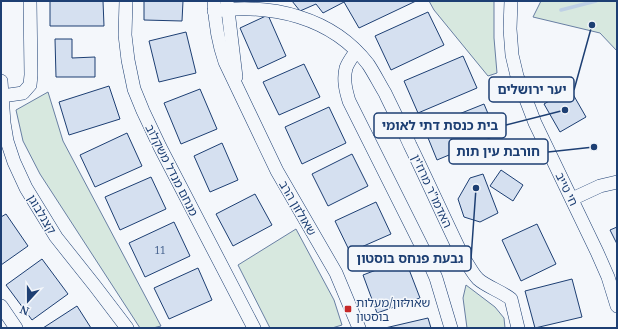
<svg xmlns="http://www.w3.org/2000/svg" width="618" height="329" font-family="'Noto Serif','Noto Sans Hebrew',serif">
  <rect width="100%" height="100%" fill="#f4f7fb"/>
  <g fill="#d7e8df" stroke="#687fa3">
    <path d="M429,1H494V38L497,73L488,76L434,10Z"/>
    <path d="M541,1H617V51L600,33L533,17Z"/>
    <path d="M48,92L63,141L161,326L153,328H140L40,174L23,141L16,110Z"/>
    <path d="M296,229L334,300L342,325L332,328H270L238,265Z"/>
    <path d="M466,285L495,307L504,318L505,328H467L463,298Z"/>
  </g>
  <g fill="none" stroke-linecap="round" stroke-linejoin="round">
    <path stroke="#bed0e5" stroke-width="3.5" d="M561,10L596,1"/>
  </g>
  <g fill="#d5e0f0" stroke="#1d3f73">
    <path d="M50,1H103L104,26H50Z"/>
    <path d="M144,1H183L182,21L144,20Z"/>
    <path d="M292,1H416L359,28L344,2L323,13L316,4L300,11Z"/>
    <path d="M428,12L444,45L391,70L375,36Z"/>
    <path d="M268,15L286,56L258,69L240,28Z"/>
    <path d="M186,32L196,73L159,82L149,41Z"/>
    <path d="M55,39H72V58L95,57V77H56Z"/>
    <path d="M463,56L477,88L418,113L404,81Z"/>
    <path d="M304,64L320,97L279,115L263,82Z"/>
    <path d="M109,86L120,119L69,135L59,102Z"/>
    <path d="M200,89L217,129L181,144L164,103Z"/>
    <path d="M570,89L586,117L560,132L544,104Z"/>
    <path d="M484,104L497,135L437,160L424,128Z"/>
    <path d="M329,107L346,143L302,164L285,127Z"/>
    <path d="M127,133L142,166L95,187L80,155Z"/>
    <path d="M222,143L238,180L210,192L194,156Z"/>
    <path d="M352,154L368,186L328,206L312,174Z"/>
    <path d="M501,170L523,185L513,201L490,186Z"/>
    <path d="M483,174L498,213L480,222L464,217L458,199L470,178Z"/>
    <path d="M151,177L166,209L120,230L105,197Z"/>
    <path d="M255,194L272,225L233,246L216,214Z"/>
    <path d="M376,202L391,234L350,252L335,221Z"/>
    <path d="M6,214L28,246L1,265V217Z"/>
    <path d="M174,222L190,256L145,277L129,243Z"/>
    <path d="M537,224L556,264L521,281L502,240Z"/>
    <path d="M617,227V244L610,230Z"/>
    <path d="M42,259L68,294L32,320L6,285Z"/>
    <path d="M405,259L420,298L377,313L363,275Z"/>
    <path d="M198,268L212,300L169,319L154,288Z"/>
    <path d="M572,279L582,317L535,328L525,291Z"/>
    <path d="M77,306L91,328H43Z"/>
    <path d="M428,318L431,328H385Z"/>
  </g>
  <g fill="none" stroke-linecap="round" stroke-linejoin="round">
    <g stroke="#1d3f73" stroke-width="14">
      <g id="minor">
        <path d="M126,1L125,35L128,60L134,89L143,111L160,147L254,328"/>
        <path d="M214,1C215,22 218,42 225,62L277,171L336,273L359,328"/>
        <path d="M511,1L510,29L512,55L517,76L535,123L597,252L608,277L617,306"/>
        <path d="M227,2L236,77"/>
        <path d="M214,11C271,3 332,17 368,64C374,73 379,83 385,93C393,110 402,127 410,145C428,182 445,220 463,257C468,264 472,273 478,279C487,287 501,291 511,299L518,328"/>
        <path d="M356,51C353,56 348,62 346,68C343,80 346,91 349,101L426,255L436,278L451,328"/>
        <path d="M1,81L4,123L7,141L14,162L26,188L56,237L95,286L127,328"/>
        <path d="M2,96L23,93L30,85L31,75L30,1"/>
        <path d="M572,199L600,186L617,182"/>
        <path d="M1,306L16,328"/>
      </g>
    </g>
    <use href="#minor" stroke="#f4f7fb" stroke-width="13"/>
  </g>
  <rect fill="#c62828" stroke="#f4f7fb" stroke-width="1.5" x="344" y="305" width="8" height="8" rx="2"/>
  <g text-anchor="middle" dominant-baseline="central" stroke-width="3" stroke-linejoin="round" paint-order="stroke">
    <g font-size="10" fill="#4b6792">
      <text x="160" y="250">11</text>
    </g>
    <g font-size="12" fill="#1d3f73" stroke="#f4f7fb">
      <text transform="translate(172 170) rotate(63)">מנחם מנדל משקלוב</text>
      <text transform="translate(567 189) rotate(64)">חי טייב</text>
      <text transform="translate(432 191) rotate(65)">האדמו"ר מרוז'ין</text>
      <text transform="translate(298 208) rotate(60)">שאולזון הרב</text>
      <text transform="translate(42 214) rotate(59)">קצנלבוגן</text>
    </g>
    <g font-size="12" fill="#1d3f73" stroke="#f4f7fb" text-anchor="start">
      <text x="356" y="302">שאולזון/מעלות<tspan x="356" dy="14">בוסטון</tspan></text>
    </g>
  </g>
  <path fill="none" stroke="#1d3f73" stroke-width="1.5" d="M592 25L574 90M565 110L506 125M594 147L548 152M476 188L471 259"/>
  <g fill="#1d3f73" stroke="#f4f7fb" stroke-width="1.5">
    <circle cx="592" cy="25" r="4"/>
    <circle cx="565" cy="110" r="4"/>
    <circle cx="594" cy="147" r="4"/>
    <circle cx="476" cy="188" r="4"/>
  </g>
  <g fill="#f4f7fb" stroke="#1d3f73" stroke-width="1.5">
    <rect x="489" y="77" width="85" height="25" rx="4"/>
    <rect x="374" y="113" width="132" height="25" rx="4"/>
    <rect x="449" y="139" width="99" height="25" rx="4"/>
    <rect x="348" y="246" width="123" height="25" rx="4"/>
  </g>
  <g font-size="13" text-anchor="middle" font-weight="bold" fill="#1d3f73">
    <text x="532" y="94">יער ירושלים</text>
    <text x="440" y="130">בית כנסת דתי לאומי</text>
    <text x="498" y="156">חורבת עין תות</text>
    <text x="410" y="263">גבעת פנחס בוסטון</text>
  </g>
  <rect width="618" height="329" fill="none" stroke="#1d3f73" stroke-width="4"/>
  <g transform="translate(28 301) rotate(201)" stroke="#f4f7fb" stroke-width="3" paint-order="stroke">
  <path d="M0-3L7 15L0 10L-7 15Z" fill="#1d3f73"/>
  <text y="-6" font-size="11" font-weight="bold" text-anchor="middle" fill="#1d3f73">N</text>
  </g>
</svg>
